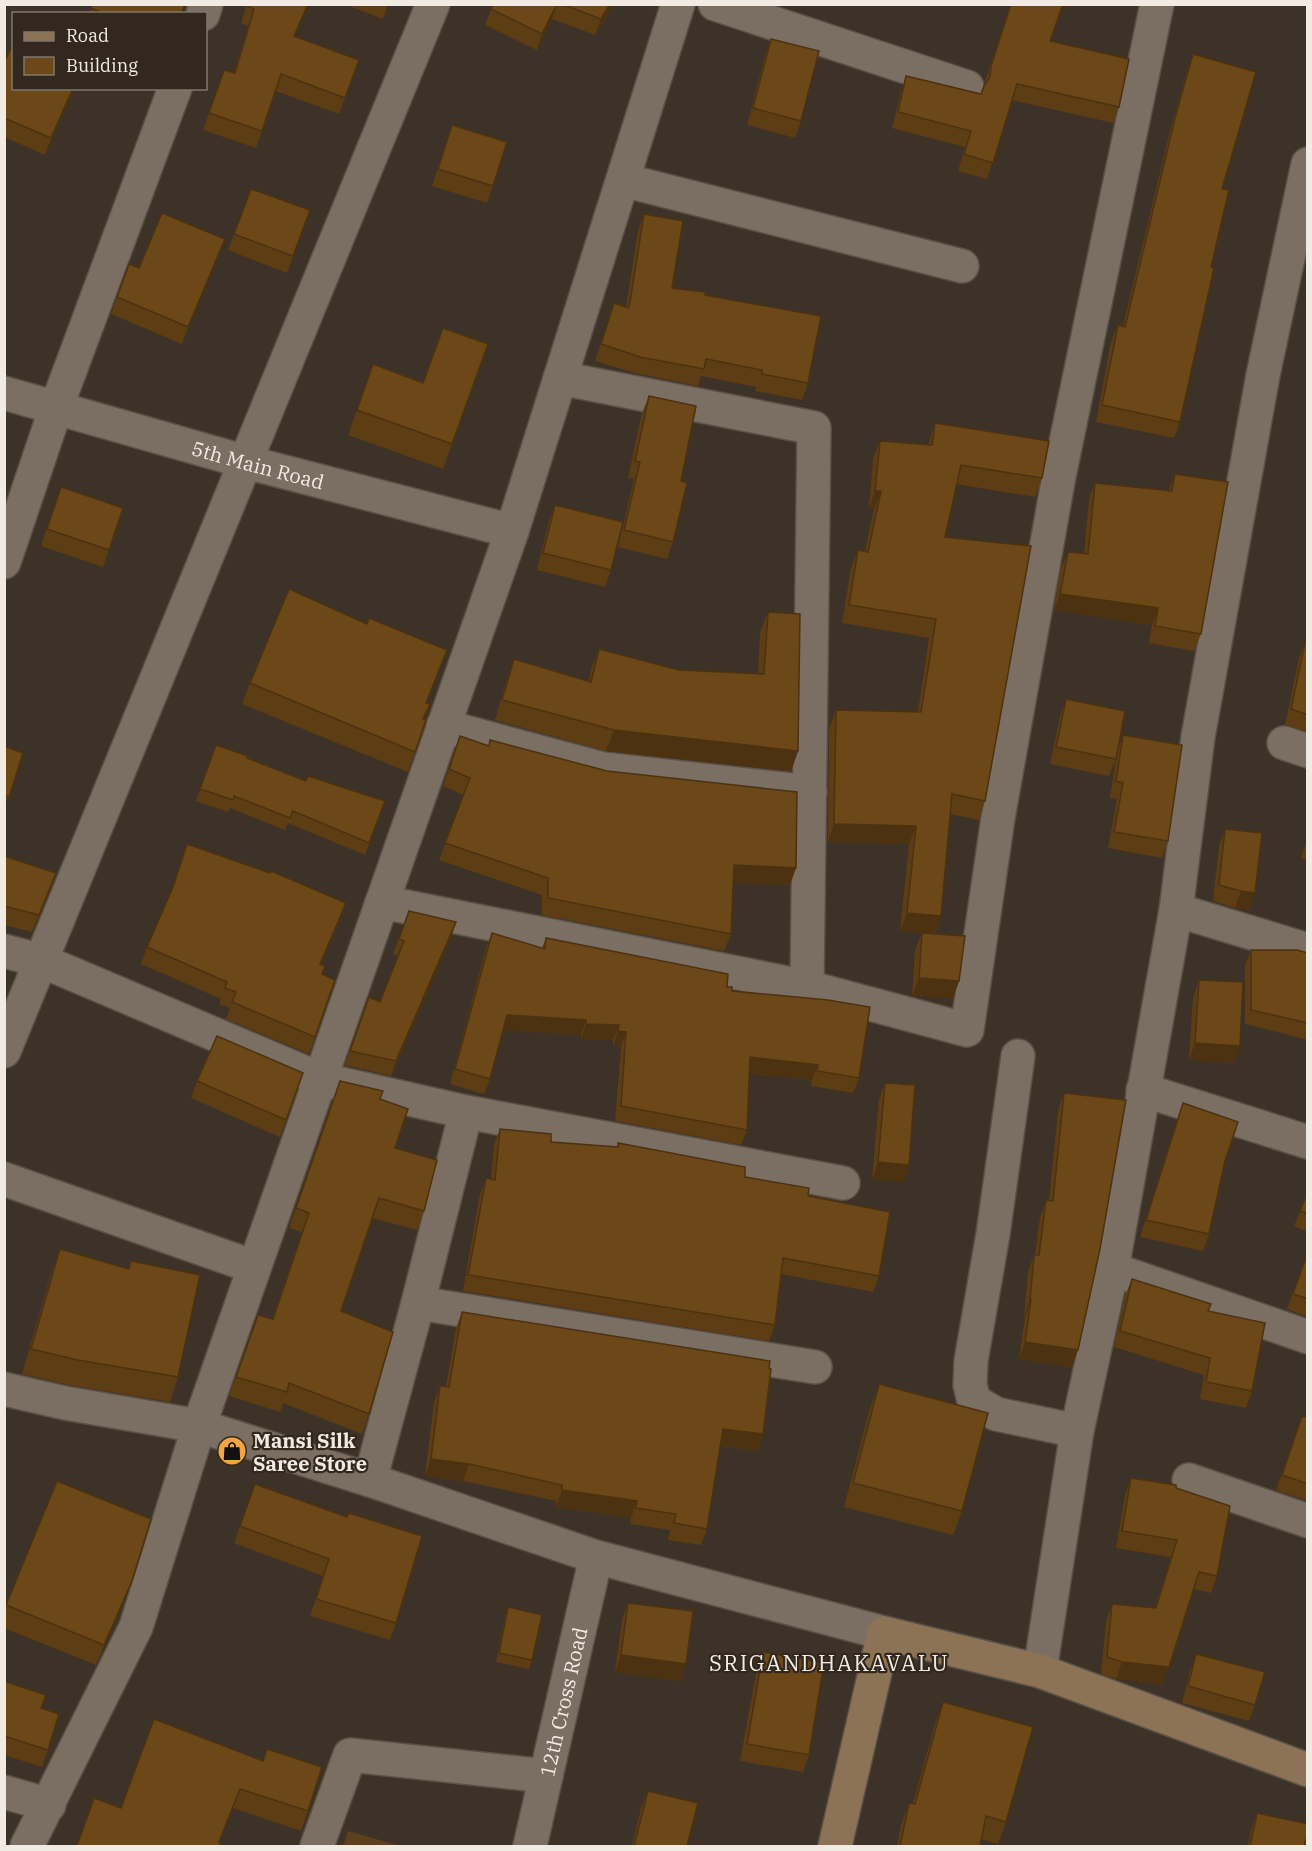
<svg xmlns="http://www.w3.org/2000/svg" width="1312" height="1851" font-family="'IBM Plex Serif',serif">
  <rect width="100%" height="100%" fill="#3c3227"/>
  <path fill="#5d411f" d="M348,1831L400,1846H343Z"/>
  <g fill="none" stroke-linecap="round" stroke-linejoin="round">
    <g stroke="#595046" stroke-width="36">
      <g id="street">
        <path d="M715,4L967,87"/>
        <path d="M203,14L206,4"/>
        <path d="M623,180L962,266"/>
        <path d="M560,378L814,428L807,987"/>
        <path id="s1" d="M4,393L246,462L512,531"/>
        <path d="M4,562L56,408L175,88"/>
        <path d="M443,726L603,769L810,792"/>
        <path d="M1284,743L1308,751"/>
        <path d="M382,902L807,987L967,1030L998,818L1059,476L1157,4"/>
        <path d="M1176,910L1308,950"/>
        <path d="M4,951L42,961L320,1079L466,1112L843,1183"/>
        <path d="M4,1051L433,4"/>
        <path d="M1018,1056L993,1234L971,1361L970,1385L974,1401L996,1414L1077,1431"/>
        <path d="M1143,1090L1308,1142"/>
        <path d="M4,1179L254,1267"/>
        <path d="M1112,1269L1308,1337"/>
        <path d="M418,1303L815,1367"/>
        <path d="M4,1389L65,1403L199,1426L370,1480L596,1557L884,1633"/>
        <path d="M370,1480L418,1303L466,1112"/>
        <path d="M1189,1480L1308,1521"/>
        <path d="M1040,1671L1077,1431L1112,1269L1176,910L1198,737L1263,375L1308,164"/>
        <path d="M4,1792L49,1805"/>
        <path d="M27,1846L136,1627L199,1426L512,531L678,4"/>
        <path d="M317,1846L350,1755L546,1776"/>
        <path id="s2" d="M530,1846L596,1557"/>
      </g>
    </g>
    <g stroke="#595046" stroke-width="36">
      <path id="secondary" d="M835,1846L884,1633L1040,1671L1308,1770"/>
    </g>
    <use href="#street" stroke="#7b6f63" stroke-width="33"/>
    <use href="#secondary" stroke="#8c7355" stroke-width="33"/>
  </g>
  <g fill="#5d3d14">
    <path d="M93,4L181,14H89Z"/>
    <path d="M247,4L295,37L359,60L339,114L276,91L256,148L203,130L224,70L234,73L248,26L241,23Z"/>
    <path d="M344,4H388L383,19Z"/>
    <path d="M493,4H613L595,35L552,19L537,50L485,25Z"/>
    <path d="M1011,4L1119,107L1113,123L1012,100L987,179L958,171L965,147L892,128L901,92L906,76L981,94Z"/>
    <path d="M771,39L801,121L795,138L747,125L765,56Z"/>
    <path d="M1193,54L1222,189L1211,267L1180,422L1174,438L1096,422L1111,342L1118,325L1123,326L1170,131L1187,71Z"/>
    <path d="M4,63L14,88H74L45,155L4,137Z"/>
    <path d="M452,125L493,186L487,203L432,186Z"/>
    <path d="M251,189L310,210L287,273L228,250Z"/>
    <path d="M644,214L672,288L705,295L808,383L802,400L755,391L756,387L701,376L698,386L634,373L595,361L614,303L626,307L638,231Z"/>
    <path d="M225,239L182,344L111,314L129,264L139,268Z"/>
    <path d="M488,344L443,469L348,435L373,364L423,382Z"/>
    <path d="M649,396L681,481L673,542L667,559L618,547L634,479L628,478L642,413Z"/>
    <path d="M935,423L1042,478L1035,497L956,484L945,537L985,801L979,820L950,814L941,916L935,934L959,981L953,998L912,995L915,950L922,933L900,931L909,844L828,842L829,728L836,710L918,712L929,638L842,623L851,568L858,550L865,551L874,509H869L873,459L880,441L928,445Z"/>
    <path d="M1175,474L1201,634L1194,651L1149,643L1152,625L1054,610L1061,569L1068,552L1084,554L1089,499L1095,483L1169,490Z"/>
    <path d="M61,487L109,550L103,567L41,546Z"/>
    <path d="M555,505L611,570L605,587L537,570L549,521Z"/>
    <path d="M768,612L798,751L791,771L606,751L495,720L507,679L514,659L589,681L591,669L599,649L679,670L758,674L760,632Z"/>
    <path d="M367,624L447,650L427,703L430,704L424,720H426L408,772L242,704L250,683Z"/>
    <path d="M1305,643H1308V732L1285,725L1299,658Z"/>
    <path d="M1066,699L1116,759L1109,776L1050,764L1060,716Z"/>
    <path d="M1123,735L1168,841L1162,858L1108,848L1117,799L1110,798L1117,752Z"/>
    <path d="M460,736L790,885L733,882L731,934L724,951L542,915V895L439,860L463,795L443,786Z"/>
    <path d="M216,745L306,781L385,801L365,855L288,823L285,830L230,808L228,812L196,801Z"/>
    <path d="M4,746L23,753L4,808Z"/>
    <path d="M1225,829L1255,893L1249,910L1235,908L1213,901L1219,846Z"/>
    <path d="M1308,836V860L1301,858Z"/>
    <path d="M4,856L50,890L32,932L4,925Z"/>
    <path d="M346,903L340,920L321,965L322,974L335,980L309,1054L226,1019L230,1008L219,1004L221,999L141,964L147,947Z"/>
    <path d="M409,911L456,922L451,937L391,1076L345,1065L369,997L380,1002L398,956L393,954Z"/>
    <path d="M492,933L542,948L546,938L727,987L859,1078L853,1093L811,1086L812,1080L749,1073L747,1130L741,1145L615,1121L621,1047L613,1046V1040L581,1039V1035L503,1030L490,1079L484,1094L450,1084L486,948Z"/>
    <path d="M1251,950L1308,953V1040L1245,1024V965Z"/>
    <path d="M1199,980L1240,1046L1234,1063L1189,1060L1193,997Z"/>
    <path d="M303,1073L280,1137L191,1098L197,1081Z"/>
    <path d="M340,1081L380,1099L395,1148L424,1211L417,1230L372,1218L341,1311L369,1414L362,1434L283,1403L280,1412L229,1396L258,1315L272,1319L302,1232L289,1228Z"/>
    <path d="M885,1083L903,1182L872,1179L879,1100Z"/>
    <path d="M1064,1093L1072,1367L1019,1359L1025,1317L1024,1316L1028,1272L1034,1255H1035L1040,1217L1046,1200L1049,1201L1058,1110Z"/>
    <path d="M1183,1103L1225,1161L1209,1234L1203,1251L1140,1237Z"/>
    <path d="M500,1129L551,1142L617,1147L618,1143L745,1177L808,1196L879,1276L873,1292L781,1274L775,1325L769,1341L463,1291L480,1194L486,1178L491,1179L494,1144Z"/>
    <path d="M1308,1191V1232L1294,1226Z"/>
    <path d="M60,1249L128,1269L131,1261L178,1377L170,1402L69,1385L22,1374L51,1274Z"/>
    <path d="M1308,1251V1317L1287,1309Z"/>
    <path d="M1132,1279L1208,1311L1252,1391L1246,1408L1200,1399L1204,1375L1114,1347L1125,1296Z"/>
    <path d="M462,1312L763,1434L757,1451L720,1446L707,1529L701,1545L668,1540L670,1530L630,1524L631,1518L556,1507V1501L463,1481L425,1476L434,1402L440,1386H446L456,1328Z"/>
    <path d="M879,1384L962,1511L953,1535L844,1507L870,1408Z"/>
    <path d="M1308,1409V1501L1276,1490L1302,1416L1305,1417Z"/>
    <path d="M1131,1478L1176,1488L1217,1576L1211,1593L1194,1589L1163,1684L1116,1679L1101,1674L1106,1621L1112,1604L1155,1608L1171,1557L1116,1548L1125,1495Z"/>
    <path d="M57,1481L124,1602L96,1665L4,1628V1610Z"/>
    <path d="M255,1484L396,1623L390,1640L310,1616L323,1576L234,1543Z"/>
    <path d="M628,1603L686,1664L680,1681L615,1672L622,1620Z"/>
    <path d="M508,1607L532,1660L529,1669L496,1662L505,1616Z"/>
    <path d="M763,1652L809,1755L803,1772L740,1761L757,1669Z"/>
    <path d="M1196,1654L1255,1705L1249,1721L1182,1703L1190,1671Z"/>
    <path d="M4,1681L41,1708L48,1750L42,1767L4,1755Z"/>
    <path d="M943,1702L1006,1822L998,1844L981,1839L980,1846H897L901,1825L909,1803H913L935,1724Z"/>
    <path d="M262,1760L308,1811L301,1831L233,1808H121Z"/>
    <path d="M648,1791L687,1846H632L641,1808Z"/>
    <path d="M1257,1813L1304,1846H1248L1251,1830Z"/>
  </g>
  <g fill="#4c3210">
    <path d="M308,4H309L288,53L294,36Z"/>
    <path d="M557,4L552,19L537,50L542,34Z"/>
    <path d="M610,4H613L595,35L601,19Z"/>
    <path d="M73,88H74L72,94L45,155L51,138Z"/>
    <path d="M225,239L219,256L182,344L188,327Z"/>
    <path d="M875,491H881L874,509H869Z"/>
    <path d="M1060,594L1158,608L1152,625L1054,610Z"/>
    <path d="M447,650L440,670L419,723L426,703Z"/>
    <path d="M614,730L798,751L791,771L606,751Z"/>
    <path d="M834,824L916,826L909,844L828,842Z"/>
    <path d="M734,865L796,868L790,885L728,882Z"/>
    <path d="M56,873L50,890L32,932L39,915Z"/>
    <path d="M1241,891L1255,893L1249,910L1235,908Z"/>
    <path d="M346,903L340,920L314,981L320,964Z"/>
    <path d="M907,913L941,916L934,934L900,931Z"/>
    <path d="M456,922L451,937L391,1076L396,1061Z"/>
    <path d="M919,978L959,981L953,998L912,995Z"/>
    <path d="M507,1015L586,1020L581,1035L502,1030Z"/>
    <path d="M586,1024L619,1025L613,1040L581,1039Z"/>
    <path d="M618,1031L626,1032L621,1047L613,1046Z"/>
    <path d="M1195,1043L1240,1046L1234,1063L1189,1060Z"/>
    <path d="M750,1057L818,1065L812,1080L745,1072Z"/>
    <path d="M878,1162L909,1165L903,1182L872,1179Z"/>
    <path d="M1030,1300H1031L1025,1317L1024,1316Z"/>
    <path d="M1025,1342L1078,1350L1072,1367L1019,1359Z"/>
    <path d="M723,1429L763,1434L757,1451L717,1445Z"/>
    <path d="M431,1459L469,1464L463,1481L425,1476Z"/>
    <path d="M562,1490L637,1501L631,1518L556,1507Z"/>
    <path d="M132,1581L124,1602L96,1665L104,1645Z"/>
    <path d="M621,1655L686,1664L680,1681L615,1672Z"/>
    <path d="M1122,1662L1169,1667L1163,1684L1116,1679Z"/>
  </g>
  <g fill="#6c4717" stroke="#4c3210" stroke-width="1.5">
    <path d="M93,4H185L181,14H105L91,8Z"/>
    <path d="M247,4H308L294,36L359,60L345,98L281,74L262,131L209,113L224,70L235,73L254,9L247,6Z"/>
    <path d="M493,4H557L542,34L491,9Z"/>
    <path d="M562,4H610L601,19Z"/>
    <path d="M1011,4H1063L1050,41L1129,59L1119,107L1017,84L993,163L964,154L971,131L898,112L906,76L981,94L984,86L990,77L991,66Z"/>
    <path d="M771,39L819,51L801,121L753,108Z"/>
    <path d="M11,48L14,49V88H73L51,138L4,118V63Z"/>
    <path d="M1193,54L1256,72L1222,189L1229,190L1211,267L1214,268L1180,422L1102,405L1118,325L1125,327L1176,114Z"/>
    <path d="M452,125L507,142L493,186L438,169Z"/>
    <path d="M251,189L310,210L293,256L234,234Z"/>
    <path d="M162,213L225,239L188,327L117,297L129,264L139,268Z"/>
    <path d="M644,214L683,221L672,288L705,292V295L821,316L808,383L762,374V370L706,359L704,369L640,357L601,344L614,303L629,308Z"/>
    <path d="M443,328L488,344L452,444L357,410L373,364L423,383Z"/>
    <path d="M649,396L696,406L681,481L687,483L673,542L624,530L640,462L635,461Z"/>
    <path d="M935,423L1049,441L1042,478L961,465L945,537L1031,546L985,801L952,794L941,916L907,913L916,826L834,824L836,710L921,712L936,619L849,605L858,550L868,552L881,491H875L880,441L932,445Z"/>
    <path d="M1175,474L1228,482L1201,634L1155,626L1158,608L1060,594L1068,552L1088,554L1095,483L1172,491Z"/>
    <path d="M61,487L123,508L109,550L47,529Z"/>
    <path d="M555,505L623,522L611,570L543,553Z"/>
    <path d="M289,589L367,624L369,618L447,650L426,703L430,704L423,719L426,720L415,752L250,683Z"/>
    <path d="M768,612L800,614L798,751L614,730L502,700L514,659L591,682L599,649L679,670L764,674Z"/>
    <path d="M1305,643H1308V715L1291,709Z"/>
    <path d="M1066,699L1125,711L1116,759L1056,747Z"/>
    <path d="M1123,735L1182,745L1168,841L1114,832L1123,783L1116,781Z"/>
    <path d="M460,736L489,746L490,740L607,771L797,792L796,868L734,865L731,934L548,898V878L445,843L470,778L449,769Z"/>
    <path d="M216,745L248,756L247,758L306,781L308,776L385,801L369,843L293,811L290,818L234,796L233,800L200,789Z"/>
    <path d="M4,746L23,753L9,797L4,795Z"/>
    <path d="M1225,829L1262,833L1255,893L1241,891L1219,885Z"/>
    <path d="M187,844L270,873L271,871L346,903L320,964L325,966L322,974L335,980L315,1037L232,1002L236,992L225,988L227,982L147,947L173,887Z"/>
    <path d="M4,856L56,873L39,915L4,906Z"/>
    <path d="M409,911L456,922L396,1061L350,1051L369,997L380,1002L404,941L399,939Z"/>
    <path d="M492,933L545,949L546,938L728,974L727,987H732V991L828,1000L870,1007L859,1078L817,1071L818,1065L750,1057L747,1130L621,1106L626,1032L618,1031L619,1025L586,1024V1020L507,1015L490,1079L455,1069Z"/>
    <path d="M922,933L965,936L959,981L919,978Z"/>
    <path d="M1251,950H1297L1308,953V1023L1251,1010Z"/>
    <path d="M1199,980L1243,982L1240,1046L1195,1043Z"/>
    <path d="M217,1036L303,1073L286,1120L197,1081Z"/>
    <path d="M340,1081L383,1091L380,1099L408,1109L395,1148L437,1160L424,1211L379,1198L341,1311L393,1332L369,1414L289,1383L287,1392L236,1377L258,1315L273,1319L309,1213L296,1208Z"/>
    <path d="M885,1083L915,1085L909,1165L878,1162Z"/>
    <path d="M1064,1093L1126,1100L1100,1249L1078,1350L1025,1342L1031,1300H1030L1034,1255H1039L1046,1200L1053,1201Z"/>
    <path d="M1183,1103L1238,1122L1225,1161L1209,1234L1146,1220Z"/>
    <path d="M500,1129L551,1134V1142L618,1147V1143L745,1167V1177L809,1188L808,1196L890,1212L879,1276L783,1258L775,1325L468,1275L486,1178L495,1180Z"/>
    <path d="M1308,1191V1214L1300,1211Z"/>
    <path d="M60,1249L129,1269L131,1261L200,1275L178,1377L78,1360L31,1349Z"/>
    <path d="M1308,1252V1299L1293,1294Z"/>
    <path d="M1132,1279L1211,1304L1208,1311L1265,1323L1252,1391L1206,1382L1210,1358L1120,1331Z"/>
    <path d="M462,1312L770,1361L769,1368L771,1369L763,1434L723,1429L707,1529L674,1523L676,1514L636,1508L637,1501L562,1490V1485L469,1464L431,1459L440,1386L449,1387Z"/>
    <path d="M879,1384L988,1413L962,1511L853,1483Z"/>
    <path d="M1308,1410V1484L1282,1475L1302,1416L1305,1417Z"/>
    <path d="M1131,1478L1176,1485V1488L1230,1506L1217,1576L1199,1572L1169,1667L1122,1662L1107,1657L1112,1604L1156,1608L1177,1540L1122,1531Z"/>
    <path d="M57,1481L151,1519L132,1581L104,1645L6,1605Z"/>
    <path d="M255,1484L347,1517L349,1513L422,1536L396,1623L316,1599L329,1559L240,1526Z"/>
    <path d="M628,1603L693,1611L686,1664L621,1655Z"/>
    <path d="M508,1607L542,1615L532,1660L499,1653Z"/>
    <path d="M763,1652L824,1663L809,1755L747,1744Z"/>
    <path d="M1196,1654L1265,1672L1255,1705L1188,1686Z"/>
    <path d="M4,1681L46,1695L41,1708L59,1714L48,1750L4,1736Z"/>
    <path d="M943,1702L1033,1727L1006,1822L986,1816L980,1846H900L909,1803L915,1804Z"/>
    <path d="M154,1719L263,1761L267,1749L322,1767L308,1811L240,1789L219,1842L221,1843L220,1846H77L94,1798L121,1808Z"/>
    <path d="M648,1791L698,1803L687,1846H634Z"/>
    <path d="M1257,1813L1308,1824V1833L1304,1846H1250Z"/>
  </g>
  <defs>
    <g id="shop-disc" transform="scale(1.5)"><circle r="9.5" fill="#f2a541" stroke="#32281d"/><path d="M-5-2.5h2.3a2.7 3.5 0 0 1 5.4 0H5L5.5 6h-11ZM-1.5-2.5h3a1.5 2.3 0 0 0-3 0Z" fill="#111"/></g>
  </defs>
  <g fill-rule="evenodd">
    <use href="#shop-disc" x="232" y="1451"/>
  </g>
  <g text-anchor="middle" dominant-baseline="central" stroke-width="4.5" stroke-linejoin="round" paint-order="stroke">
    <g font-size="20" fill="#f2ebe4" stroke="#32281d">
      <text stroke="none"><textPath href="#s1" startOffset="264">5th Main Road</textPath></text>
      <text stroke="none"><textPath href="#s2" startOffset="148">12th Cross Road</textPath></text>
    </g>
    <g font-size="20" font-weight="bold" fill="#f2ebe4" stroke="#32281d" text-anchor="start">
      <text x="253" y="1440">Mansi Silk<tspan x="253" dy="23">Saree Store</tspan></text>
    </g>
    <g font-size="22" letter-spacing="1.5" fill="#f2ebe4" stroke="#32281d">
      <text x="829" y="1662">SRIGANDHAKAVALU</text>
    </g>
  </g>
  <rect width="1312" height="1851" fill="none" stroke="#f2ebe4" stroke-width="12"/>
  <rect x="12" y="12" width="195" height="78" fill="#32281d" stroke="#7f766d" stroke-width="1.5"/>
  <rect x="24" y="32" width="30" height="9" fill="#8c7355" stroke="#7f766d" stroke-width="1.5"/>
  <text x="66" y="42" font-size="18" fill="#f2ebe4">Road</text>
  <rect x="24" y="57" width="30" height="18" fill="#6c4717" stroke="#7f766d" stroke-width="1.5"/>
  <text x="66" y="72" font-size="18" fill="#f2ebe4">Building</text>
</svg>
